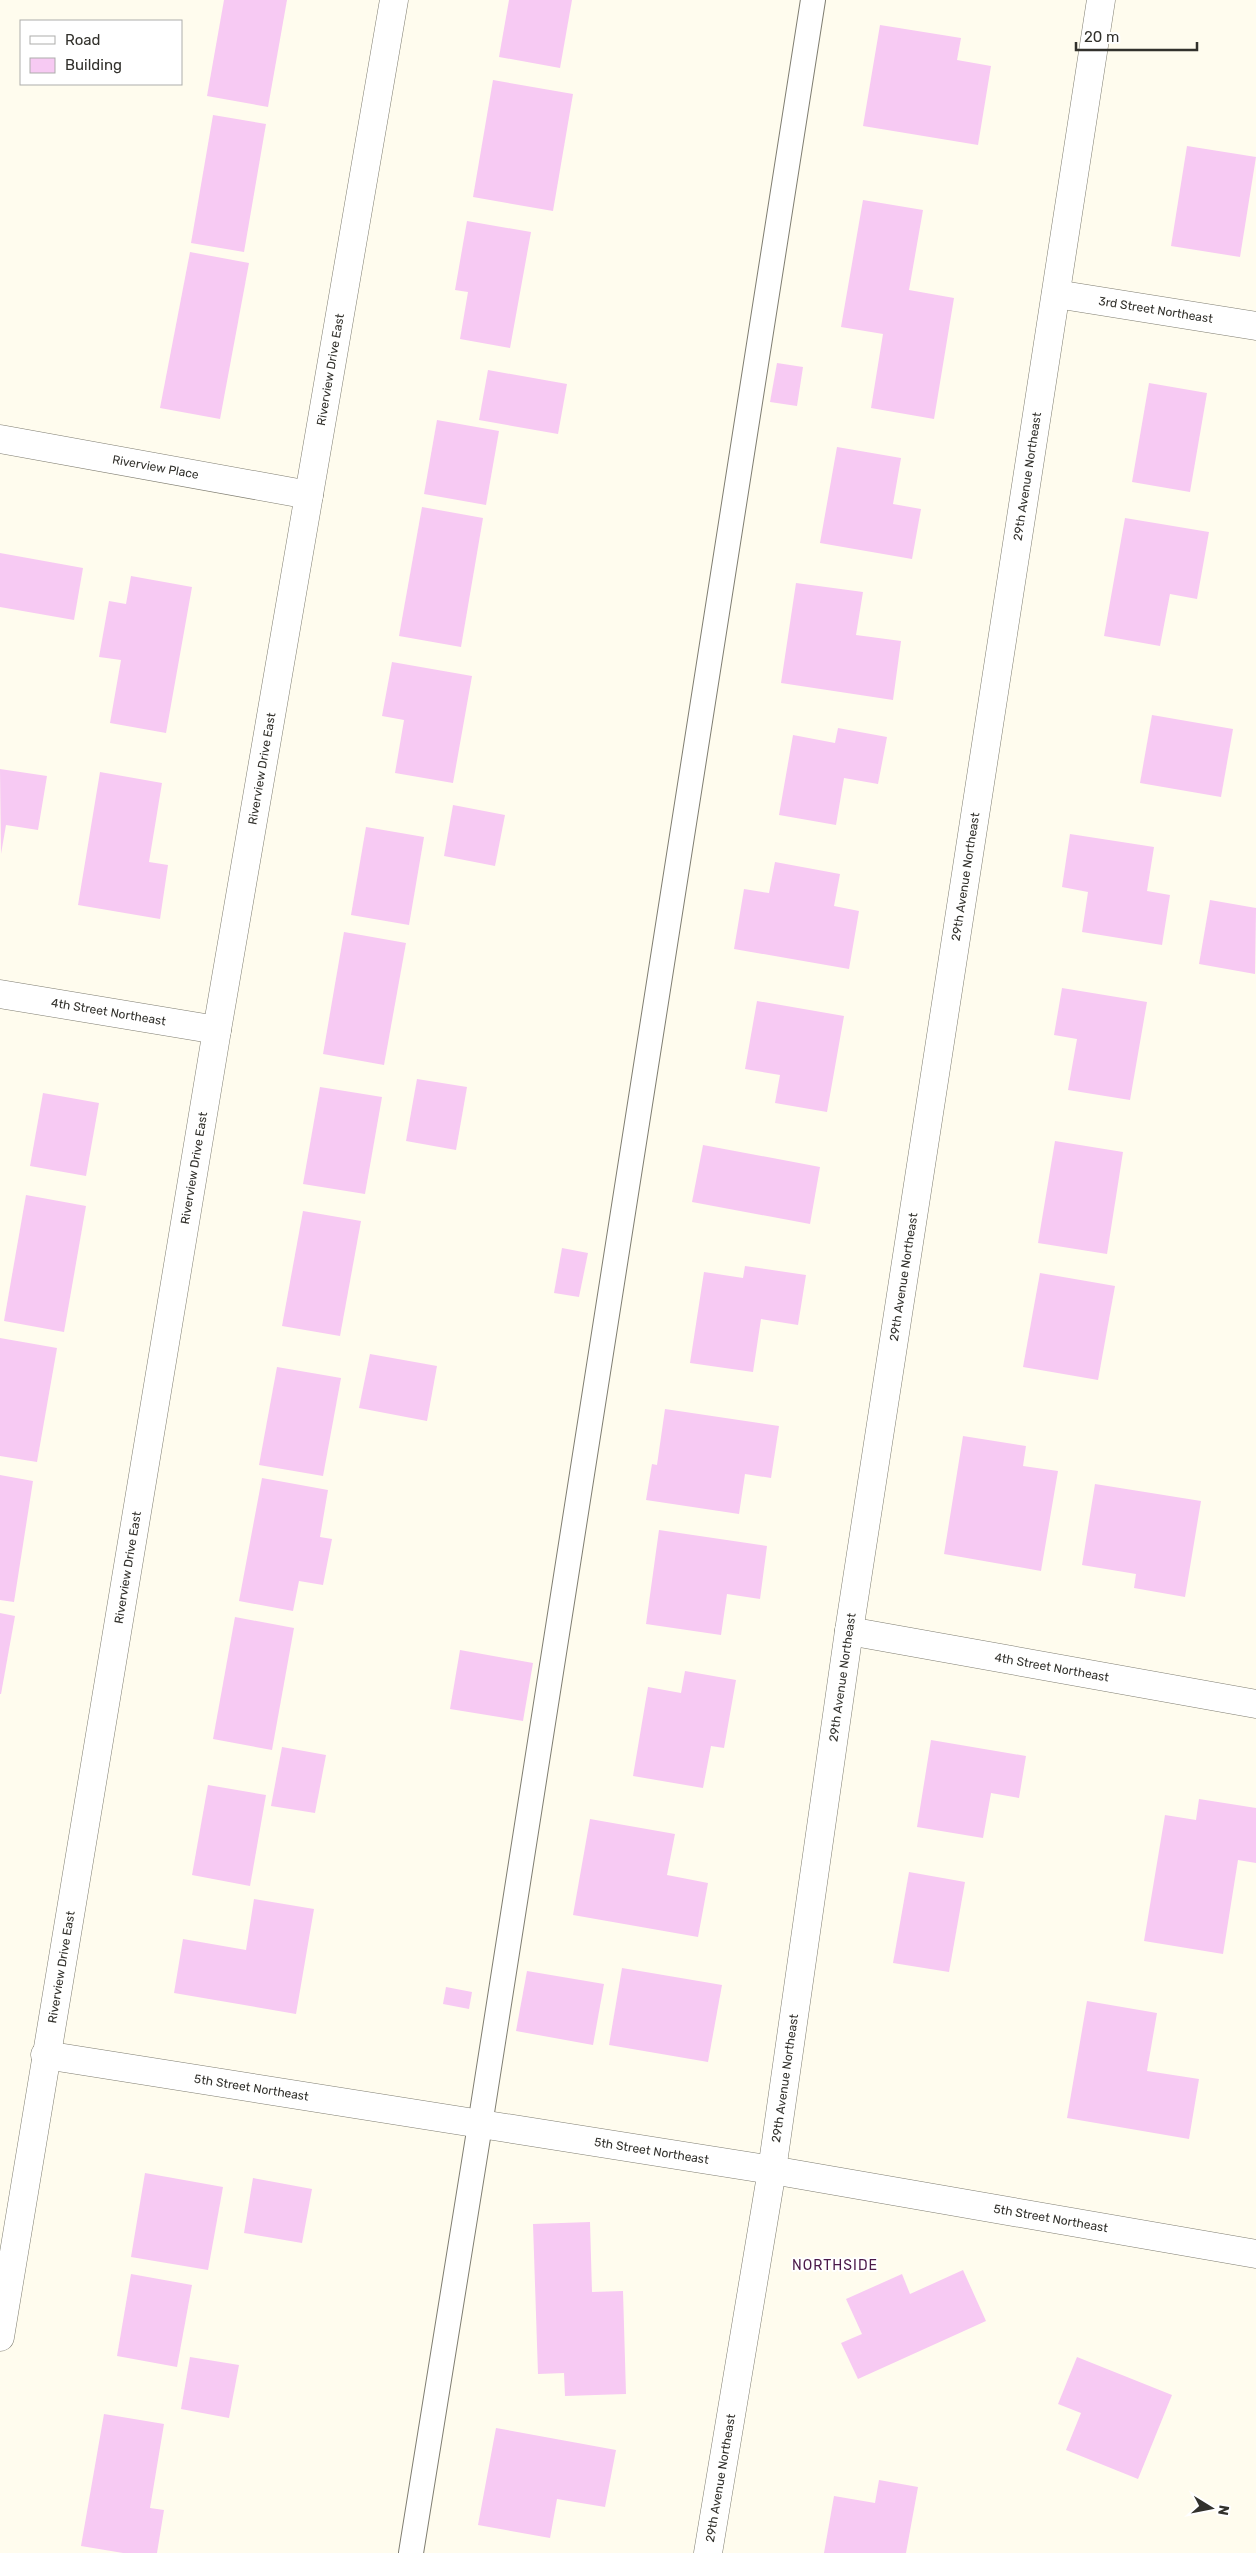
<svg xmlns="http://www.w3.org/2000/svg" width="1256" height="2553" font-family="Rubik,sans-serif">
  <rect width="100%" height="100%" fill="#fffcee"/>
  <g fill="#f7caf3">
    <path d="M224,0H287L268,107L207,96Z"/>
    <path d="M509,0H572L560,68L499,57Z"/>
    <path d="M880,25L961,38L957,60L991,66L978,145L863,126Z"/>
    <path d="M493,80L573,94L553,211L473,197Z"/>
    <path d="M213,115L266,124L244,252L191,243Z"/>
    <path d="M1187,146L1256,157L1240,257L1171,246Z"/>
    <path d="M863,200L923,210L909,290L954,298L934,419L871,408L883,334L841,327Z"/>
    <path d="M467,221L531,232L510,348L460,339L468,292L455,290Z"/>
    <path d="M190,252L249,263L220,419L160,408Z"/>
    <path d="M777,363L803,367L797,406L770,402Z"/>
    <path d="M488,370L567,384L558,434L479,420Z"/>
    <path d="M1149,383L1207,393L1190,492L1132,482Z"/>
    <path d="M437,420L499,431L486,505L424,494Z"/>
    <path d="M837,447L901,458L893,504L921,509L912,559L820,543Z"/>
    <path d="M422,507L483,518L461,647L399,636Z"/>
    <path d="M1125,518L1209,532L1197,599L1170,594L1160,646L1104,636Z"/>
    <path d="M0,553L83,568L74,620L0,607Z"/>
    <path d="M131,576L192,587L166,733L110,723L121,660L99,657L109,601L126,604Z"/>
    <path d="M796,583L863,592L856,635L901,641L893,700L781,683Z"/>
    <path d="M392,662L472,676L453,783L395,773L404,720L382,716Z"/>
    <path d="M1152,715L1233,729L1221,797L1140,783Z"/>
    <path d="M838,728L887,737L878,784L844,778L836,825L779,815L793,735L835,743Z"/>
    <path d="M0,769L47,776L38,830L6,825L1,854Z"/>
    <path d="M100,772L162,783L149,862L168,865L160,919L78,905Z"/>
    <path d="M453,805L505,815L495,866L444,856Z"/>
    <path d="M366,827L424,837L409,925L351,915Z"/>
    <path d="M1070,834L1154,847L1147,891L1170,895L1162,945L1082,932L1088,892L1062,887Z"/>
    <path d="M775,862L840,874L834,906L859,911L849,969L734,949L744,889L769,893Z"/>
    <path d="M1210,900L1256,908L1255,974L1199,964Z"/>
    <path d="M344,932L406,943L384,1065L323,1054Z"/>
    <path d="M1062,988L1147,1002L1130,1100L1068,1090L1077,1039L1054,1035Z"/>
    <path d="M757,1001L844,1016L827,1112L775,1103L780,1075L745,1069Z"/>
    <path d="M417,1079L467,1087L456,1150L406,1141Z"/>
    <path d="M320,1087L382,1097L365,1194L303,1184Z"/>
    <path d="M43,1093L99,1103L86,1176L30,1166Z"/>
    <path d="M1055,1141L1123,1152L1107,1254L1038,1243Z"/>
    <path d="M703,1145L820,1167L810,1224L692,1202Z"/>
    <path d="M26,1195L86,1206L64,1332L4,1321Z"/>
    <path d="M303,1211L361,1221L340,1336L282,1326Z"/>
    <path d="M562,1248L588,1253L579,1297L554,1293Z"/>
    <path d="M745,1266L806,1275L798,1325L761,1319L753,1372L690,1363L704,1272L743,1278Z"/>
    <path d="M1040,1273L1115,1286L1098,1380L1023,1367Z"/>
    <path d="M0,1338L57,1348L37,1462L0,1456Z"/>
    <path d="M370,1354L437,1366L427,1421L359,1408Z"/>
    <path d="M277,1367L341,1378L323,1476L259,1465Z"/>
    <path d="M665,1409L779,1426L771,1478L745,1474L739,1514L646,1500L652,1464L657,1465Z"/>
    <path d="M963,1436L1026,1446L1023,1466L1058,1471L1041,1571L944,1554Z"/>
    <path d="M0,1475L33,1481L14,1602L0,1600Z"/>
    <path d="M262,1478L328,1490L320,1537L332,1539L323,1585L299,1581L293,1611L239,1601Z"/>
    <path d="M1095,1484L1201,1501L1185,1597L1134,1588L1136,1574L1082,1565Z"/>
    <path d="M659,1530L767,1546L760,1599L727,1594L721,1635L646,1624Z"/>
    <path d="M0,1613L15,1616L1,1694H0Z"/>
    <path d="M235,1617L294,1628L272,1750L213,1739Z"/>
    <path d="M460,1650L533,1663L523,1721L450,1709Z"/>
    <path d="M685,1671L736,1680L724,1748L711,1746L703,1788L633,1776L648,1687L681,1693Z"/>
    <path d="M931,1740L1026,1756L1019,1798L991,1793L983,1838L917,1827Z"/>
    <path d="M282,1747L326,1755L315,1813L271,1806Z"/>
    <path d="M208,1785L266,1795L250,1886L192,1875Z"/>
    <path d="M1199,1799L1256,1808V1863L1238,1860L1223,1954L1144,1941L1165,1815L1196,1820Z"/>
    <path d="M590,1819L675,1834L667,1875L708,1883L698,1937L573,1915Z"/>
    <path d="M909,1872L965,1882L949,1972L893,1963Z"/>
    <path d="M254,1899L314,1909L296,2014L174,1993L183,1939L246,1950Z"/>
    <path d="M622,1968L722,1985L708,2062L609,2045Z"/>
    <path d="M527,1971L604,1984L593,2045L516,2031Z"/>
    <path d="M446,1987L472,1992L469,2009L443,2004Z"/>
    <path d="M1087,2001L1157,2013L1147,2071L1199,2079L1189,2139L1067,2118Z"/>
    <path d="M145,2173L223,2187L208,2270L131,2257Z"/>
    <path d="M253,2178L312,2189L302,2243L244,2233Z"/>
    <path d="M590,2222L592,2292L623,2291L626,2394L565,2396L564,2373L538,2374L533,2224Z"/>
    <path d="M963,2270L986,2321L858,2379L841,2343L862,2334L846,2299L902,2274L910,2294Z"/>
    <path d="M131,2274L192,2285L177,2367L117,2356Z"/>
    <path d="M190,2357L239,2365L229,2418L181,2409Z"/>
    <path d="M1077,2357L1172,2395L1138,2479L1066,2450L1081,2413L1058,2404Z"/>
    <path d="M104,2414L164,2424L150,2508L164,2510L157,2553H123L81,2546Z"/>
    <path d="M496,2428L616,2450L605,2507L557,2499L550,2538L478,2525Z"/>
    <path d="M879,2480L918,2487L906,2553H824L834,2496L875,2503Z"/>
  </g>
  <g fill="none" stroke-linecap="round" stroke-linejoin="round">
    <g stroke="#7f7d71" stroke-width="26">
      <path id="lane" d="M411,2553L480,2125L813,0"/>
    </g>
    <g stroke="#7f7d71" stroke-width="29">
      <g id="street">
        <path id="s1" d="M1056,294L1256,326"/>
        <path id="s2" d="M0,439L309,495"/>
        <path id="s3" d="M849,1631L1256,1704"/>
        <path id="s4" d="M45,2055L772,2170L1256,2254"/>
        <path id="s5" d="M708,2553L772,2170L849,1631L1101,0"/>
      </g>
    </g>
    <g stroke="#7f7d71" stroke-width="29">
      <g id="secondary">
        <path id="s6" d="M0,994L217,1030"/>
        <path id="s7" d="M0,2337L217,1030L394,0"/>
      </g>
    </g>
    <use href="#lane" stroke="#fff" stroke-width="24"/>
    <use href="#street" stroke="#fff" stroke-width="28"/>
    <use href="#secondary" stroke="#fff" stroke-width="28"/>
  </g>
  <g text-anchor="middle" dominant-baseline="central" stroke-width="4" stroke-linejoin="round" paint-order="stroke">
    <g font-size="12" fill="#32312c" stroke="#fff">
      <text stroke="none"><textPath href="#s1" startOffset="101">3rd Street Northeast</textPath></text>
      <text stroke="none"><textPath href="#s7" startOffset="1995">Riverview Drive East</textPath></text>
      <text stroke="none"><textPath href="#s2" startOffset="158">Riverview Place</textPath></text>
      <text stroke="none"><textPath href="#s5" startOffset="2101">29th Avenue Northeast</textPath></text>
      <text stroke="none"><textPath href="#s7" startOffset="1590">Riverview Drive East</textPath></text>
      <text stroke="none"><textPath href="#s5" startOffset="1696">29th Avenue Northeast</textPath></text>
      <text stroke="none"><textPath href="#s6" startOffset="110">4th Street Northeast</textPath></text>
      <text stroke="none"><textPath href="#s7" startOffset="1185">Riverview Drive East</textPath></text>
      <text stroke="none"><textPath href="#s5" startOffset="1291">29th Avenue Northeast</textPath></text>
      <text stroke="none"><textPath href="#s7" startOffset="780">Riverview Drive East</textPath></text>
      <text stroke="none"><textPath href="#s3" startOffset="206">4th Street Northeast</textPath></text>
      <text stroke="none"><textPath href="#s5" startOffset="886">29th Avenue Northeast</textPath></text>
      <text stroke="none"><textPath href="#s7" startOffset="375">Riverview Drive East</textPath></text>
      <text stroke="none"><textPath href="#s5" startOffset="481">29th Avenue Northeast</textPath></text>
      <text stroke="none"><textPath href="#s4" startOffset="209">5th Street Northeast</textPath></text>
      <text stroke="none"><textPath href="#s4" startOffset="614">5th Street Northeast</textPath></text>
      <text stroke="none"><textPath href="#s4" startOffset="1019">5th Street Northeast</textPath></text>
      <text stroke="none"><textPath href="#s5" startOffset="76">29th Avenue Northeast</textPath></text>
    </g>
    <g font-size="14" letter-spacing="1" fill="#4b1a49" stroke="#fff">
      <text x="835" y="2265">NORTHSIDE</text>
    </g>
  </g>
  <rect x="20" y="20" width="162" height="65" fill="#ffffff" stroke="#adadab"/>
  <rect x="30" y="36" width="25" height="8" fill="#ffffff" stroke="#adadab"/>
  <text x="65" y="45" font-size="15" fill="#32312c">Road</text>
  <rect x="30" y="58" width="25" height="15" fill="#f7caf3" stroke="#adadab"/>
  <text x="65" y="70" font-size="15" fill="#32312c">Building</text>
  <g transform="translate(1211 2508) rotate(100)" stroke="#ffffff" stroke-width="4" paint-order="stroke">
  <path d="M0-4L9 19L0 12L-9 19Z" fill="#32312c"/>
  <text y="-8" font-size="14" font-weight="bold" text-anchor="middle" fill="#32312c">N</text>
  </g>
  <path d="M1076 42v8h121v-8" fill="none" stroke="#32312c" stroke-width="2.5"/>
  <text x="1084" y="42" font-size="15" fill="#32312c" stroke="#ffffff" stroke-width="4" paint-order="stroke">20 m</text>
</svg>
